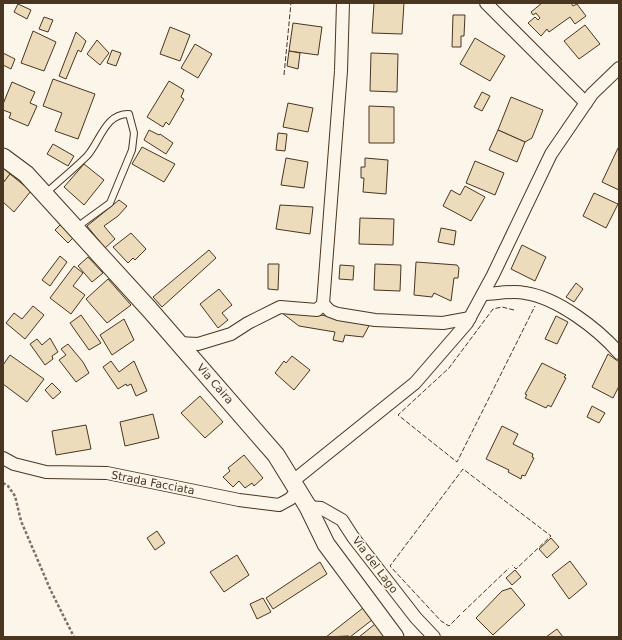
<svg xmlns="http://www.w3.org/2000/svg" width="622" height="640" font-family="'DejaVu Sans',sans-serif">
  <rect width="100%" height="100%" fill="#fbf6e9"/>
  <g fill="#ecdcbc" stroke="#4a3520">
    <path d="M374,3H404L402,34L372,33Z"/>
    <path d="M542,3H571L573,6L577,4L586,16L575,24L570,17L549,32L547,29L541,36L528,23L535,17L538,20L540,18L536,13L533,15L531,12Z"/>
    <path d="M18,4L31,10L27,19L14,12Z"/>
    <path d="M453,15H465L464,36H461V47H452Z"/>
    <path d="M44,17L53,20L48,32L39,29Z"/>
    <path d="M293,23L322,27L318,55L289,51Z"/>
    <path d="M585,25L600,44L579,59L564,41Z"/>
    <path d="M170,27L190,35L180,61L160,54Z"/>
    <path d="M33,31L56,42L44,71L21,63Z"/>
    <path d="M76,32L86,41L81,52L78,50L66,79L59,76Z"/>
    <path d="M475,38L505,56L490,81L460,64Z"/>
    <path d="M97,40L109,53L100,65L87,54Z"/>
    <path d="M195,44L212,54L198,78L181,68Z"/>
    <path d="M112,50L121,53L116,66L107,63Z"/>
    <path d="M289,51L300,53L298,69L287,66Z"/>
    <path d="M3,53L15,59L11,69L3,65Z"/>
    <path d="M371,53L398,54L397,92L370,91Z"/>
    <path d="M53,79L95,94L78,139L55,131L62,113L43,106Z"/>
    <path d="M169,81L184,90L181,97L184,99L169,125L166,122L163,127L147,117Z"/>
    <path d="M12,82L35,92L30,103L37,106L28,126L9,118L11,113L3,110V104Z"/>
    <path d="M482,92L490,96L482,111L474,107Z"/>
    <path d="M511,97L543,110L532,138L525,142L498,130Z"/>
    <path d="M288,103L313,108L308,132L283,127Z"/>
    <path d="M369,106L394,107V143H369Z"/>
    <path d="M149,130L159,135L160,134L173,143L166,154L144,140Z"/>
    <path d="M498,130L525,142L517,162L489,150Z"/>
    <path d="M278,133L287,134L285,151L276,150Z"/>
    <path d="M53,144L74,156L68,166L47,154Z"/>
    <path d="M142,147L175,164L164,182L132,164Z"/>
    <path d="M618,148L619,149V190L602,182Z"/>
    <path d="M286,158L308,162L304,188L281,185Z"/>
    <path d="M365,158L388,160L386,194L363,192L364,178H361V167H365Z"/>
    <path d="M475,161L504,173L495,195L466,183Z"/>
    <path d="M84,164L104,180L84,205L64,187Z"/>
    <path d="M3,168L10,174L3,183Z"/>
    <path d="M10,174L31,191L14,212L3,202V183Z"/>
    <path d="M465,186L485,197L471,221L443,206L451,190L460,195Z"/>
    <path d="M594,193L618,204L606,228L583,216Z"/>
    <path d="M119,200L127,206L118,216L104,226L115,239L105,248L87,226Z"/>
    <path d="M280,205L313,207L310,234L276,229Z"/>
    <path d="M360,218L394,219L393,245L359,244Z"/>
    <path d="M61,224L74,237L68,243L55,230Z"/>
    <path d="M441,228L456,231L454,245L438,242Z"/>
    <path d="M131,233L146,249L135,260L133,258L128,263L113,247Z"/>
    <path d="M522,245L546,257L535,281L511,269Z"/>
    <path d="M209,250L216,258L162,307L153,297Z"/>
    <path d="M60,256L67,262L50,286L42,280Z"/>
    <path d="M88,257L103,273L92,282L78,266Z"/>
    <path d="M416,262L457,265L459,268L458,278H454L451,301L434,293L432,297L414,295Z"/>
    <path d="M268,264H279L278,290L268,289Z"/>
    <path d="M375,264L401,265L400,291L374,290Z"/>
    <path d="M340,265L354,266L353,280L339,279Z"/>
    <path d="M74,266L83,273L73,286L85,295L71,314L50,298Z"/>
    <path d="M108,279L131,305L107,323L86,299Z"/>
    <path d="M576,283L583,289L574,302L566,297Z"/>
    <path d="M219,289L232,305L222,313L228,320L218,328L200,304Z"/>
    <path d="M33,306L44,315L25,339L6,323L14,313L22,319Z"/>
    <path d="M301,312L346,319L371,322L363,337L345,335L343,342L333,340L335,332L299,326L282,313Z"/>
    <path d="M81,315L101,343L89,350L70,323Z"/>
    <path d="M556,316L568,322L557,344L545,339Z"/>
    <path d="M124,319L134,340L112,355L100,335Z"/>
    <path d="M50,338L58,352L52,356L53,359L45,365L30,344L37,339L42,345Z"/>
    <path d="M68,344L83,362L89,373L76,382L59,360L66,355L61,349Z"/>
    <path d="M608,354L619,362V386L613,398L592,387Z"/>
    <path d="M10,355L44,379L27,402L3,384V365Z"/>
    <path d="M292,356L310,370L294,390L275,373L284,361L286,363Z"/>
    <path d="M111,361L119,372L134,361L147,391L136,396L131,384L127,386L126,384L118,389L103,367Z"/>
    <path d="M542,363L566,375L564,377L566,378L551,407L548,405L546,408L525,398L527,395L525,394Z"/>
    <path d="M52,383L61,392L53,399L45,390Z"/>
    <path d="M200,396L223,422L205,438L181,413Z"/>
    <path d="M592,406L605,413L599,423L587,417Z"/>
    <path d="M153,414L159,438L125,446L120,422Z"/>
    <path d="M86,425L91,449L56,455L52,431Z"/>
    <path d="M502,426L518,434L513,444L533,454L532,457L534,458L525,476L522,475L521,479L508,472L509,470L486,459Z"/>
    <path d="M244,455L263,478L254,486L252,483L245,488L239,481L233,487L223,477L230,471L228,468Z"/>
    <path d="M157,531L165,543L155,550L147,538Z"/>
    <path d="M551,538L559,547L547,558L539,549Z"/>
    <path d="M237,555L249,575L224,592L210,572Z"/>
    <path d="M570,561L587,584L569,599L552,575Z"/>
    <path d="M320,562L327,574L273,609L266,598Z"/>
    <path d="M515,570L521,577L512,585L506,578Z"/>
    <path d="M511,588L525,605L493,635L476,618L502,591Z"/>
    <path d="M263,598L271,612L257,619L250,604Z"/>
    <path d="M363,608L372,620L350,637L348,636L326,637Z"/>
    <path d="M375,624L386,637H359Z"/>
    <path d="M557,629L563,637H546Z"/>
  </g>
  <g fill="none" stroke-linecap="round" stroke-linejoin="round">
    <g stroke="#4a3520" stroke-width="8">
      <path id="lane" d="M45,194C59,181 74,169 87,156C100,142 105,113 129,114L134,133L132,150L110,203L77,227"/>
    </g>
    <g stroke="#4a3520" stroke-width="14">
      <g id="street">
        <path d="M486,3L586,103"/>
        <path d="M483,294C496,294 512,290 525,293C558,298 598,329 619,353"/>
        <path d="M323,304L330,311L338,314L375,320L443,323L470,318"/>
        <path d="M178,343L198,344L231,334L248,323L280,307L317,310L323,304L341,71L343,3"/>
        <path d="M3,458L14,464L46,472L107,473L239,500L279,505L290,499L298,490"/>
        <path d="M293,481L415,383L467,323L493,275L551,154L592,94L619,68"/>
        <path d="M308,507L321,508L342,520L353,537L416,618L434,637"/>
      </g>
    </g>
    <g stroke="#4a3520" stroke-width="19">
      <path id="secondary" d="M3,157L26,174L150,310L276,455L308,507L326,544L395,637"/>
    </g>
    <path stroke="#7f6f5c" stroke-width="2.5" stroke-dasharray="3 2" stroke-linecap="butt" d="M3,483L8,486L15,496L21,521L51,591L74,637"/>
    <use href="#lane" stroke="#fbf6e9" stroke-width="6"/>
    <use href="#street" stroke="#fbf6e9" stroke-width="12"/>
    <use href="#secondary" stroke="#fbf6e9" stroke-width="17"/>
    <g stroke="#4a3520" stroke-width="1" stroke-dasharray="5 2" stroke-linecap="butt">
      <path d="M284,75L291,3"/>
      <path d="M514,310L502,307L493,309L449,368L398,415L457,462L535,306"/>
      <path d="M463,612L509,568"/>
      <path d="M460,615L449,626L441,621L390,566L463,469L551,536L516,569L512,565"/>
    </g>
  </g>
  <g text-anchor="middle" dominant-baseline="central" stroke-width="3" stroke-linejoin="round" paint-order="stroke">
    <g font-size="11" fill="#4a3520" stroke="#fbf6e9">
      <text transform="translate(215 384) rotate(49)">Via Caira</text>
      <text transform="translate(153 483) rotate(11)">Strada Facciata</text>
      <text transform="translate(375 565) rotate(53)">Via del Lago</text>
    </g>
  </g>
  <rect width="622" height="640" fill="none" stroke="#4a3520" stroke-width="8"/>
</svg>
